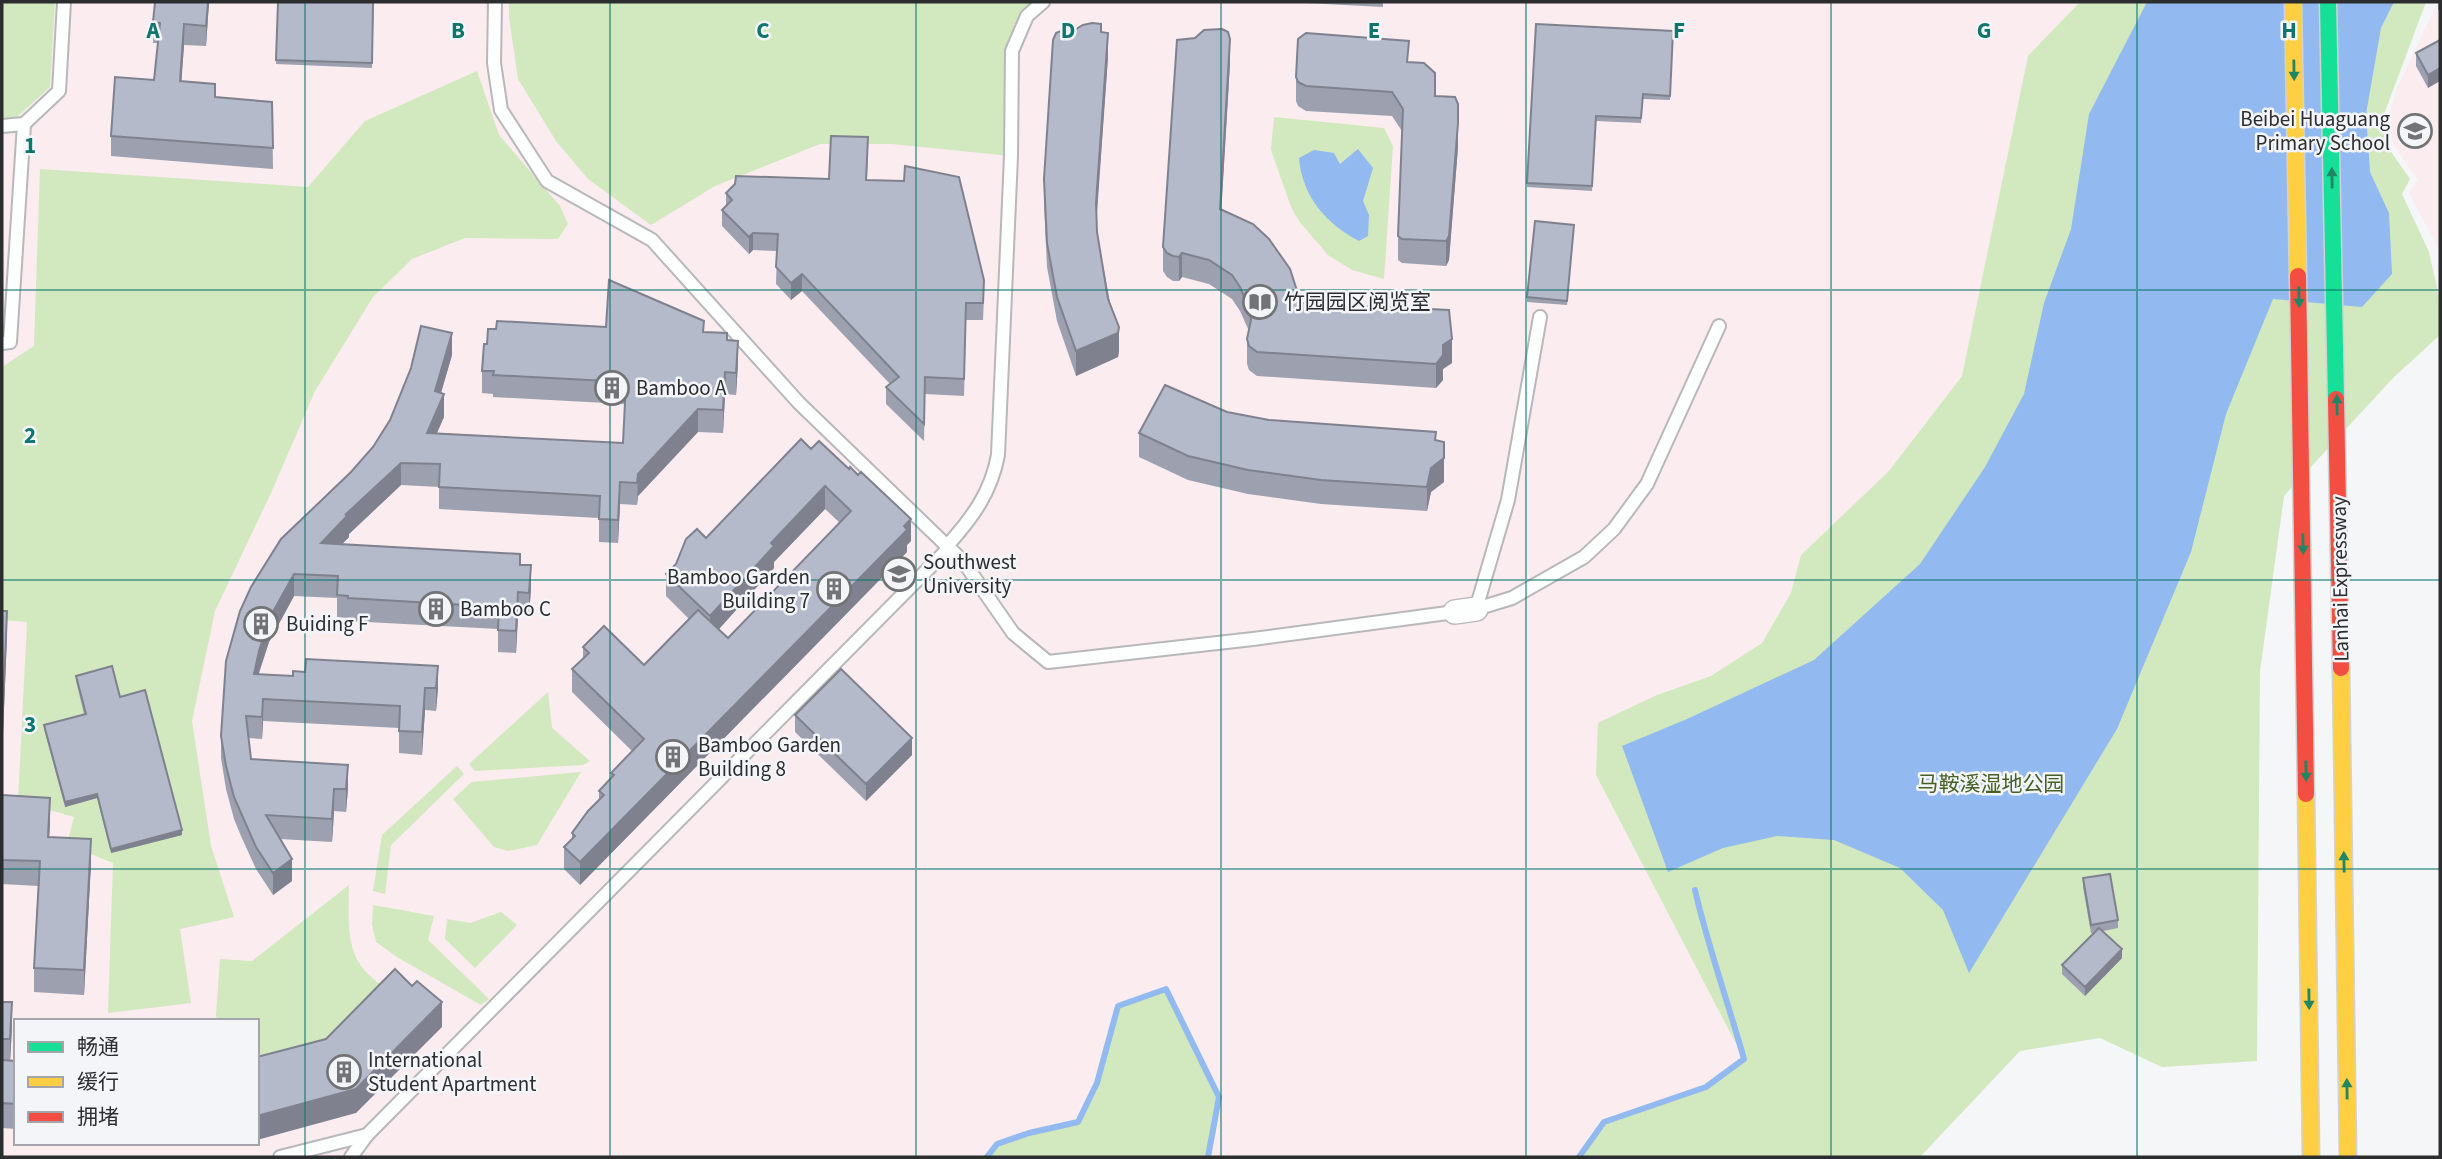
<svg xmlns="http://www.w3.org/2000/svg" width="2442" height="1159" font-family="'Source Sans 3','Noto Sans SC',sans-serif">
  <rect width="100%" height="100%" fill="#f4f6f8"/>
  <g fill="#faecef" fill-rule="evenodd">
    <path d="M2,2H2080L2028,56L1962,376L1889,471L1801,555L1791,593L1762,643L1711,676L1657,695L1596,775L1744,1059L1706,1087L1604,1122L1579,1157H1208L1219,1097L1118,1007L1097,1083L1078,1122L1029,1133L997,1144L987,1157H2ZM16,1021H257V1143H16Z"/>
    <path d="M2438,2H2440V251L2409,193L2418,180L2393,144L2388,118L2398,86Z"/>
  </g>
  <g fill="#d2e8be">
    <path d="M2,2H55L50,87L7,126H2Z"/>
    <path d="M509,2H1033L1037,6L1012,51L1011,156L892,144H820L715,186L651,225L588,179L556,141L518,79L509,17Z"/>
    <path d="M2080,2H2426L2383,117L2387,146L2410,179L2402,194L2429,252L2440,301V335L2394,377L2284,496L2260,671L2257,1061L2162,1067L2100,1038L2020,1051L1920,1157H1580L1604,1122L1706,1087L1744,1059L1596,775L1598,723L1657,695L1711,676L1762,643L1791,593L1801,555L1889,471L1962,376L2028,56Z"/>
    <path d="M477,71L499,135L560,206L568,224L558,239L465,238L412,259L373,297L315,391L271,493L215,611L192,721L211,846L234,917L180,929L191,1003L108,1013L113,863L67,844L74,817L18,801L27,622L2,620V367L34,346L40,169L308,187L365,121Z"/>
    <path d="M1274,117L1384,128L1393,146L1384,279L1352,270L1328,255L1299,221L1291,207L1271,150Z"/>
    <path d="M548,692L552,728L590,761L583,765L475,771L469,764Z"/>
    <path d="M457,766L464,774L391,845L385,894L373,891L382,835Z"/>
    <path d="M581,772L537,845L508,851L494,847L453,799L472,782Z"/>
    <path d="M349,885C349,910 345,944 361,966C367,975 380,984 389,991L320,1056L257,1074V1021H217L216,1015L220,959L252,961Z"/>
    <path d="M373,905L434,916L428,940L489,999L481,1005L397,957L376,942L372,924Z"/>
    <path d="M501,912L517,925L475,968L445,939L447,919L470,923Z"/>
    <path d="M1166,989L1219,1097L1208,1157H987L997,1144L1029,1133L1078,1122L1097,1083L1118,1006Z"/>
  </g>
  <g fill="#92baf0">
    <path d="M2147,2H2394L2381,28L2366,114L2370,172L2389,213L2392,274L2362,307L2273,299L2226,414L2191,552L2117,729L1969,973L1943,910L1900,868L1834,840L1777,836L1723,848L1668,872L1622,746L1687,719L1814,660L1920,564L1985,467L2024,394L2044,303L2071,229L2089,114Z"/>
    <path d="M1358,149L1373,168L1363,201L1369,215L1368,236L1359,241C1326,224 1302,196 1299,158L1314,150L1334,153L1340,164Z"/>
  </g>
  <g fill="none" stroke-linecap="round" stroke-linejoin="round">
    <g stroke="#92baf0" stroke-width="6">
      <path d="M987,1157L997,1144L1029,1133L1078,1122L1097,1083L1118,1006L1166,989L1219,1097L1208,1157"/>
      <path d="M1579,1157L1604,1122L1706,1087L1744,1059C1728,1002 1708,947 1695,890"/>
    </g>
    <g stroke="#b8b8ba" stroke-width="16">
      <g id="lane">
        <path d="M495,2L494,63L501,110L547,181L652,240L799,403L947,546C972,518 991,493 998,455L1011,156L1012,51L1027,16L1043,2"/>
        <path d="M2,126L24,124L59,91L64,2"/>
        <path d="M2,343L10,342L24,124"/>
        <path d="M947,546L963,561L1013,633L1048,662L1253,639L1455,612"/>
        <path d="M1476,609L1512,598L1584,557L1614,529L1647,484L1719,326"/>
        <path d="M1476,609L1508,500L1540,317"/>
        <path d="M280,1157L367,1135L949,548"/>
        <path d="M351,1157L367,1135"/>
      </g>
    </g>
    <g stroke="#b8b8ba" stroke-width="26">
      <path id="street" d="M1455,612L1476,609"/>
    </g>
    <g stroke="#d1d2d3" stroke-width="19">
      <path id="fast" d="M2328,2L2336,399"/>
    </g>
    <g stroke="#d1d2d3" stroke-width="19">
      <g id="slow">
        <path d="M2293,2L2298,276"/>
        <path d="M2341,668L2348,1157"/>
        <path d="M2306,794L2311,1157"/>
      </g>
    </g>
    <g stroke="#d1d2d3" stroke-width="19">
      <g id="jam">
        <path d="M2298,276L2306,794"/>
        <path d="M2336,399L2341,668"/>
      </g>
    </g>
    <use href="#lane" stroke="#fdfefe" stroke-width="12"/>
    <use href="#street" stroke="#fdfefe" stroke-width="23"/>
    <use href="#fast" stroke="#16e098" stroke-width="16"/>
    <use href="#slow" stroke="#ffcf43" stroke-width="16"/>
    <use href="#jam" stroke="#f24e42" stroke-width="16"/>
  </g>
  <g fill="#9ca0af" fill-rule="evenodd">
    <path d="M155,2H209L206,46L184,45L181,82L215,97L272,102L273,169L111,156V136L154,80L158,43H153Z"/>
    <path d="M278,2H374L372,68L276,64Z"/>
    <path d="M1286,2H1383V7Z"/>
    <path d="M2438,2H2440V11L2438,10Z"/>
    <path d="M1536,24L1673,31L1670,100L1643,99L1641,123L1596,121L1592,191L1527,187Z"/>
    <path d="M1071,32H1101L1108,57L1096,221L1097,232L1119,351L1118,357L1076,376L1057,321L1047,267L1044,203V179Z"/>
    <path d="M1195,38L1230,63L1221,210L1301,303L1452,363L1443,369V380L1436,388L1257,376L1249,370L1247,364V339L1249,331L1240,311L1232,299L1209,284L1182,277L1179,281H1173L1167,277L1163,271V247Z"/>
    <path d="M2440,40L2428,88L2416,66V53Z"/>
    <path d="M1409,62L1435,96L1458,147L1449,260L1446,266L1402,263L1398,260V236L1402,131L1392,116L1306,111L1298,106L1296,101V77Z"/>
    <path d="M868,154L867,180L984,297L983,320H966L964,396L925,394L924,441L886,404V387L890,384L802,291L791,300L776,284L777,251L753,250L749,254L722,226V210L726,206V193L735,184L829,179Z"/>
    <path d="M1574,225L1567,305L1527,302V297Z"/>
    <path d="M704,332L727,340L738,363L736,395L725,394L723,433L698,432L638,496L637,505L620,504L618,543L599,542V518L439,509V487L401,485L349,534V537L342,544L520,565L531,588L529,616L518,615L516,653L498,652V629L348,621V618L337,617V598L294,596L269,642L258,674L438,688L436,711L425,710L422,755L399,753V728L263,721L262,739L249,738L251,759L348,788L346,812L334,811L332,842L280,839L292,881L273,895L256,869L241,836L234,819L226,789L221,758V736L226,661L351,472L452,355L441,393L444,417L437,433L623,443L625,404L493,397V394L482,393V371Z"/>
    <path d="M1227,412L1269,420L1444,442V482L1431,492L1427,511L1321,504L1248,494L1188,480L1139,457V433Z"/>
    <path d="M801,439L911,541L907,545V552L580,885L564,869V847L572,840V833L599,800V791L611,778V773L632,751L572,692V669L583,659V647L644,665L689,619L666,596V574L706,538ZM825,509L840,523L728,638L719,629L774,568V562Z"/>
    <path d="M76,676L120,697L182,835L111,853L97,798L65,807L44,729V725L84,714L76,681Z"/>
    <path d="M795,715L912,755L866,801L795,732Z"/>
    <path d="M2,795L50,822L49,837L91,863L84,995L34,992V968L38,886L2,884Z"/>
    <path d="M2083,878L2118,920V928L2103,931L2122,958L2085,996L2062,974V965L2094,933H2091L2083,887Z"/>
    <path d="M2,1002L12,1027L10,1061H16V1129L2,1128Z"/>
  </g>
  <g fill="#7f828e">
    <path d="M208,2H209L206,46V26Z"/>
    <path d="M184,24V45L180,102V81Z"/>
    <path d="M1108,33V57L1096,227V203Z"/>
    <path d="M1230,39V63L1220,233V209Z"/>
    <path d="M2440,68V81L2428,88V75Z"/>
    <path d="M1458,104V147L1449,260L1446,266V241Z"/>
    <path d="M753,233V250L749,254V237Z"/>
    <path d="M1182,253V277L1179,281V257Z"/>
    <path d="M802,274V291L791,300V283Z"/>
    <path d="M1119,327V351L1118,357L1076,376V351Z"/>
    <path d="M452,333V355L435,413V391Z"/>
    <path d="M1452,339V363L1443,369V380L1436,388V364L1443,345Z"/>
    <path d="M738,341V363L736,395V373Z"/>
    <path d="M725,372V394L723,433V410Z"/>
    <path d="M444,394V417L427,455V433Z"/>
    <path d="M698,409V432L638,496L637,505L638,474Z"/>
    <path d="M1444,458V482L1431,492L1427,511V487L1431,468Z"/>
    <path d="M401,463V485L349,534V537L321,566V543L345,515Z"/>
    <path d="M620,482V504L618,543V520Z"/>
    <path d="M825,486V509L774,562V568L710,639V616L771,543Z"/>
    <path d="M911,519V541L907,545V552L580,885V862Z"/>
    <path d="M531,565V588L529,616V593Z"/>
    <path d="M294,574V596L269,642L259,673L254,696V674L259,651L269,619Z"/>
    <path d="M518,592V615L516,653V631Z"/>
    <path d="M7,611V636L2,757V733Z"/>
    <path d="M438,666V688L436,711V688Z"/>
    <path d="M425,688V710L422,755V732Z"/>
    <path d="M263,699V721L262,739V717Z"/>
    <path d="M912,738V755L866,801V784Z"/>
    <path d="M348,765V788L346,812V789Z"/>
    <path d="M334,789V811L332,842V819Z"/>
    <path d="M97,794V798L65,807V802Z"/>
    <path d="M50,798V822L48,861V837Z"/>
    <path d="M182,830V835L111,853V849Z"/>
    <path d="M91,839V863L84,995V970Z"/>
    <path d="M292,859V881L273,895V873Z"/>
    <path d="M2122,949V958L2085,996V987Z"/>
    <path d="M12,1002V1027L10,1064V1039Z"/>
    <path d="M442,1002V1027L356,1113L257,1140V1116Z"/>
  </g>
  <g fill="#b5bacb" stroke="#7f828e" stroke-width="2">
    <path d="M155,2H208L206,26L184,24L180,81L215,84V97L272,102L273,148L111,136L115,77L154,80L160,23L153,22Z"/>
    <path d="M278,2H373L372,63L276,60Z"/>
    <path d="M1092,23L1101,24V32L1108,33L1096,203L1097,232L1108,299L1119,327L1118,333L1076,351L1057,297L1047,243L1044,179L1053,40L1056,33L1063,30L1071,32L1083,25Z"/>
    <path d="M1536,24L1673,31L1670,96L1643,94L1641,118L1596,116L1592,186L1527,183Z"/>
    <path d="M1222,29L1228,32L1230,39L1220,209L1253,224L1269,239L1290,269L1301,303L1449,310L1452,339L1443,345V355L1436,364L1257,352L1249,346L1247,339L1251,320L1250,310L1240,287L1232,275L1209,260L1182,253L1179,257L1173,256L1167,253L1163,247L1177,40L1195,38L1204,30Z"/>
    <path d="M1306,33L1409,41L1407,62L1424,63L1435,73V96L1455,97L1458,104V123L1449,236L1446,241L1402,239L1398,236L1403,109L1392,92L1306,86L1298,82L1296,77L1298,39Z"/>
    <path d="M2440,40V68L2428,75L2416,53Z"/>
    <path d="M831,136L868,137L866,180L904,181L905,166L959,177L984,280L983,303H966L964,379L925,377L924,424L886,387L899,377L802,274L791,283L776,267L778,234L753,233L749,237L722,210L732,200L726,193L735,184L736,176L829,179Z"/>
    <path d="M1535,221L1574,225L1567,301L1527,297Z"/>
    <path d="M609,280L704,321L703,332L727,333V340L738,341L736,373L725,372L723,410L698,409L638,474L637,483L620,482L618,520L599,519L600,496L439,487L440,464L401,463L345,515L349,514L321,543L520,554V565H531L529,593L518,592L516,631L498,630L499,607L348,598V596L337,595L338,576L294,574L269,619L259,651L254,674L293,676V671L305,672L306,659L438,666L436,688H425L422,732L399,731L400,706L263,699L262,717L246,716L251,759L348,765L346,789H334L332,819L266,815L292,859L273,873L256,847L234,797L226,766L221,736L226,661L240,611L251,587L281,539L351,472L373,447L390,420L411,368L421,326L452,333L435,391L444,394L427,433L623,443L626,382L493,375L494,371H482L484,344H487L488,329H496L497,321L606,327Z"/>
    <path d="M1165,385L1227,412L1269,420L1436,432L1435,440L1444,442V458L1431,468L1427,487L1321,480L1248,470L1188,456L1139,433Z"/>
    <path d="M801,439L811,449L819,441L849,469L850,467L858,475L861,472L911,519L904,526L907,530L580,862L564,847L575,836L572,833L588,811L604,795L599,791L614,775L611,773L644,739L572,669L589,653L583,647L604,626L644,665L698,610L728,638L851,511L825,486L771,543L774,546L710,616L666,574L676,564L686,539L697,529L706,538Z"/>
    <path d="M2,611H7L2,733Z"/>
    <path d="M112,666L120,697L145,690L182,830L111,849L97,794L65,802L44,725L86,714L76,676Z"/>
    <path d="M841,669L912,738L866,784L795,715Z"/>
    <path d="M2,795L50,798L48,837L91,839L84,970L34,968L40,861L2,860Z"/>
    <path d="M2110,874L2118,920L2091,925L2083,878Z"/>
    <path d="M2099,928L2122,949L2085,987L2062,965Z"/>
    <path d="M395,969L412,986L417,981L442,1002L356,1089L257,1116V1057L326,1039Z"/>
    <path d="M2,1002H12L10,1039H2Z"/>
    <path d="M2,1060L16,1061V1104L2,1103Z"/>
  </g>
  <defs><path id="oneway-solid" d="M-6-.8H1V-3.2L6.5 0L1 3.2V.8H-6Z" transform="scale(1.75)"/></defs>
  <g fill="#218663">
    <use href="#oneway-solid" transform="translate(2294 70) rotate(89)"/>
    <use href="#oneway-solid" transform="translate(2332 178) rotate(-91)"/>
    <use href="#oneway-solid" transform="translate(2299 297) rotate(89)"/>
    <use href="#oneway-solid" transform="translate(2337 405) rotate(-91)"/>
    <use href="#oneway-solid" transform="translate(2303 544) rotate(89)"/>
    <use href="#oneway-solid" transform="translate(2306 771) rotate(89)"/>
    <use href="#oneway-solid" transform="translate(2344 862) rotate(-91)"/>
    <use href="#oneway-solid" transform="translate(2309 999) rotate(89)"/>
    <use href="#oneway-solid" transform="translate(2347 1089) rotate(-91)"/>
  </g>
  <path fill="none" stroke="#0f766e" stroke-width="2" stroke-opacity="0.55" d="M305,2V1157M610,2V1157M916,2V1157M1221,2V1157M1526,2V1157M1831,2V1157M2137,2V1157M2,290H2440M2,580H2440M2,869H2440"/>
  <defs>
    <g id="school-ring" transform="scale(1.75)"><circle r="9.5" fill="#f3f5f9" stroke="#727375" stroke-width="1.5"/><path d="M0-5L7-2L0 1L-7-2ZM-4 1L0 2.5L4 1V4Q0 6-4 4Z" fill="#727375"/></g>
    <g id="library-ring" transform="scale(1.75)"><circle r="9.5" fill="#f3f5f9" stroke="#727375" stroke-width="1.5"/><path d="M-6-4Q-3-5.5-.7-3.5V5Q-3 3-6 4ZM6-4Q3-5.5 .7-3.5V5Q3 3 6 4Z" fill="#727375"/></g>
    <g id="building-ring" transform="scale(1.75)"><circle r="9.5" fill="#f3f5f9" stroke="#727375" stroke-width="1.5"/><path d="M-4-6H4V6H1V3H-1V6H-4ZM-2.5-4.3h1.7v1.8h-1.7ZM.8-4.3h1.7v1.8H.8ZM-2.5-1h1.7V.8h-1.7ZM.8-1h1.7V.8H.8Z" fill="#727375"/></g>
    <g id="university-ring" transform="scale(1.75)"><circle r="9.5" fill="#f3f5f9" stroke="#727375" stroke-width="1.5"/><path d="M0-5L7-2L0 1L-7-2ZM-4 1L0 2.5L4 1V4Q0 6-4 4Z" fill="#727375"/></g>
  </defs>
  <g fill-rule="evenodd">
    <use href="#school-ring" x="2415" y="131"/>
    <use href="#library-ring" x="1260" y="302"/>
    <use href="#building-ring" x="612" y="388"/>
    <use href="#university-ring" x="899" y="574"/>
    <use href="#building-ring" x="834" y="589"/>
    <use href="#building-ring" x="436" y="609"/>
    <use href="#building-ring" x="261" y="624"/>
    <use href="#building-ring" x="673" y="757"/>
    <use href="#building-ring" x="344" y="1072"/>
  </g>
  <g text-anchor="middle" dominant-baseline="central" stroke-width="5" stroke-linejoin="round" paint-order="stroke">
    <g font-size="21" fill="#2c2d2e" stroke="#f3f5f9" text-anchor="start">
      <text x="2390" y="119" text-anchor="end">Beibei Huaguang<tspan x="2390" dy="24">Primary School</tspan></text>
      <text x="1284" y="302">竹园园区阅览室</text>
      <text x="636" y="388">Bamboo A</text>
      <text x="923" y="562">Southwest<tspan x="923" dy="24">University</tspan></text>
      <text x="810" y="577" text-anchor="end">Bamboo Garden<tspan x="810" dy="24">Building 7</tspan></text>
      <text x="460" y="609">Bamboo C</text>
      <text x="286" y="624">Buiding F</text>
      <text x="698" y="745">Bamboo Garden<tspan x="698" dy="24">Building 8</tspan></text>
      <text x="368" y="1060">International<tspan x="368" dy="24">Student Apartment</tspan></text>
    </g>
    <g font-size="21" fill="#2c2d2e" stroke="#f3f5f9">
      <text transform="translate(2340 579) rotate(-91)">Lanhai Expressway</text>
    </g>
    <g font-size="21" fill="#466123" stroke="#f3f5f9">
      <text x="1991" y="784">马鞍溪湿地公园</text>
    </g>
  </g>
  <g font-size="23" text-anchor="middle" font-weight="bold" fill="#0f766e" stroke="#f3f5f9" stroke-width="5" stroke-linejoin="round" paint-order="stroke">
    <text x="153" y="38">A</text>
    <text x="458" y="38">B</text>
    <text x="763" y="38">C</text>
    <text x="1068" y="38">D</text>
    <text x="1374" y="38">E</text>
    <text x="1679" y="38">F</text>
    <text x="1984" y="38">G</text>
    <text x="2289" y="38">H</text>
    <text x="30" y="153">1</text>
    <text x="30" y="443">2</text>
    <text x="30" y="732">3</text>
  </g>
  <rect width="2442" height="1159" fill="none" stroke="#2c2d2e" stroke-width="7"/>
  <rect x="14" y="1019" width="245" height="126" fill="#f3f5f9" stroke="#a3a5a8" stroke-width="2"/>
  <rect x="28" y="1042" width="35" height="10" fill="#16e098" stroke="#a3a5a8" stroke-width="2"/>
  <text x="77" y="1054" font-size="21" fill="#2c2d2e">畅通</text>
  <rect x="28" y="1077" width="35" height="10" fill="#ffcf43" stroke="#a3a5a8" stroke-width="2"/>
  <text x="77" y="1089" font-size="21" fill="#2c2d2e">缓行</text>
  <rect x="28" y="1112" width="35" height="10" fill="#f24e42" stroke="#a3a5a8" stroke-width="2"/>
  <text x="77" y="1124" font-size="21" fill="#2c2d2e">拥堵</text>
</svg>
